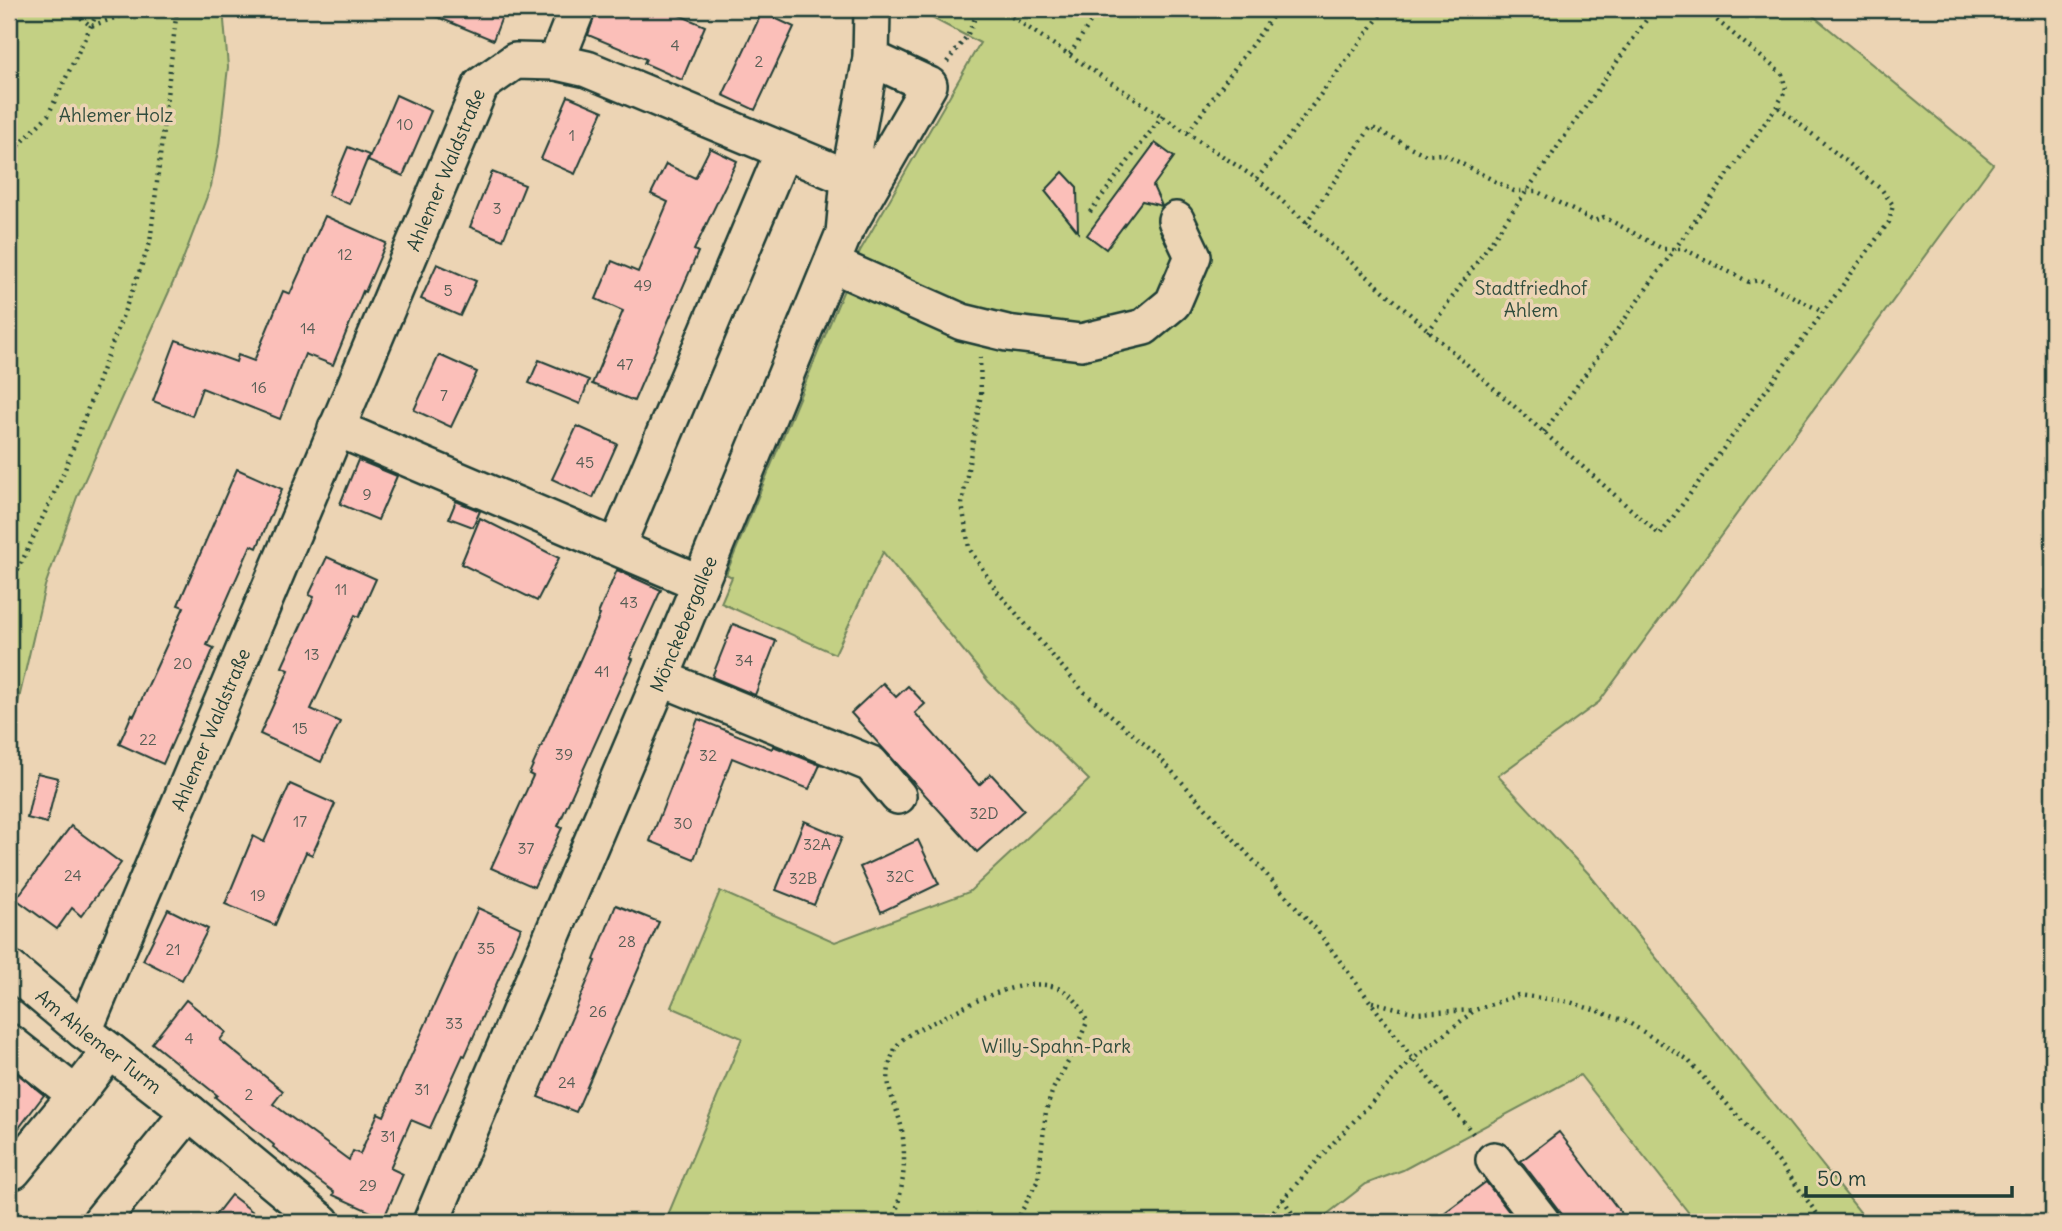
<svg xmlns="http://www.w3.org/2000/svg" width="2062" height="1231" font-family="Delius,sans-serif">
  <rect width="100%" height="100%" fill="#ecd4b4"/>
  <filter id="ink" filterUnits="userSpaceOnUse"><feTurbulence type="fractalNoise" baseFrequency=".0143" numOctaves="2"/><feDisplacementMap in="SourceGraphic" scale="14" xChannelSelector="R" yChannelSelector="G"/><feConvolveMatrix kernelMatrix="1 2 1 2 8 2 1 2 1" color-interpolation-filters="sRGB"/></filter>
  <g filter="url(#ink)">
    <g fill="#c3d084" stroke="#71865c" stroke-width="2">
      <path d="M9,9H223L228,67L219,146L211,186L180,267L77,497L45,586L9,742Z"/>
      <path d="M915,9H1805L1993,164L1599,702L1498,776L1589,874L1868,1222H1696L1580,1075L1403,1170L1366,1184L1317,1222H665L742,1038L671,1007L720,891L835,942L969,892L1089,780L989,682L883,552L835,654L721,603L732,577L726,574L860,251L980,43Z"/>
    </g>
    <g fill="#fbbfb9" stroke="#1f3d34" stroke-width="2">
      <path d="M418,9H505L493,40Z"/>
      <path d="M597,9H665L705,26L682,80L644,63L646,59L588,35Z"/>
      <path d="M762,12L794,27L755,110L723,95Z"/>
      <path d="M396,95L431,111L403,176L368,161Z"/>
      <path d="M568,96L603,111L575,174L541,159Z"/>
      <path d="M1155,143L1174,157L1153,186L1162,206L1142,201L1106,249L1087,235Z"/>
      <path d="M348,147L369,155L349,204L328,195Z"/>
      <path d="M710,148L737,161L694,250L698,252L634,401L592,384L623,311L596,299L612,261L638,272L668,202L651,194L666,164L695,178Z"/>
      <path d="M492,172L525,185L503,240L470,227Z"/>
      <path d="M1063,172L1077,187L1078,232L1045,191Z"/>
      <path d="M325,216L386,243L365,292L363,291L333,365L305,354L280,419L202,388L192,416L153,401L176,340L236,362L238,355L254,361L283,291L290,294Z"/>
      <path d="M437,264L476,281L460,316L421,299Z"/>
      <path d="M439,355L477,372L451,427L414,410Z"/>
      <path d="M539,360L589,380L580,404L529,383Z"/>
      <path d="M577,426L617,444L593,498L552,479Z"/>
      <path d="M358,460L397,476L378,520L340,504Z"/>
      <path d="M237,469L282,489L257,548L251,545L207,645L214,648L163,764L119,744L132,714L134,716L184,607L178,605Z"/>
      <path d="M456,501L480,511L473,527L449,518Z"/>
      <path d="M480,518L559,558L537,601L461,564Z"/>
      <path d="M327,557L376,579L359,617L355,615L311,709L340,722L321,762L260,734L289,670L282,667L314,597L309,595Z"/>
      <path d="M617,570L661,590L630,658L633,659L558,826L562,828L534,887L491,868L533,776L529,774L600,615L598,614Z"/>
      <path d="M733,624L776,641L755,695L712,677Z"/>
      <path d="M883,683L896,697L908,686L925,704L915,713L979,785L991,774L1024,810L977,852L851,713Z"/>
      <path d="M698,719L772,749L773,746L820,765L809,789L732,758L694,859L650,841Z"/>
      <path d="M37,773L58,778L47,823L27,818Z"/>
      <path d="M290,784L335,804L312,855L306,852L275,925L225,904L253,836L264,842Z"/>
      <path d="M804,821L842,837L814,905L776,890Z"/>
      <path d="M71,826L121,863L81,916L72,908L57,929L16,899Z"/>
      <path d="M918,840L939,884L881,912L860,867Z"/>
      <path d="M616,905L659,922L576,1112L538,1097L596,961L594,960Z"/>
      <path d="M478,908L521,928L465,1056L463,1055L430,1128L411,1120L390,1168L403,1174L384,1218L333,1195L334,1192L273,1147L274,1145L215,1097L217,1095L152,1043L186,1000L226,1032L220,1040L283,1091L273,1104L349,1160L353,1151L360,1154L378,1113L384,1116Z"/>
      <path d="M168,909L208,929L182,980L143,960Z"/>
      <path d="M9,1067L44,1095L9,1141Z"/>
      <path d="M1559,1132L1628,1222H1568L1521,1161Z"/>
      <path d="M1486,1182L1513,1217L1506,1222H1432Z"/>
      <path d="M231,1195L266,1222H210Z"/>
    </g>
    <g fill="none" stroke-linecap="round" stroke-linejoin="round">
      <g stroke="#1f3d34" stroke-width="40">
        <g id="minor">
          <path d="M556,62L577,9"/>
          <path d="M849,224L929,85L871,58"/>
          <path d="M832,264L962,322L1007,333L1081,342L1144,327L1173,303L1193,256L1176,220"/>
          <path d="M336,428L700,583"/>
          <path d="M617,546L783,152"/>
          <path d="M661,678L871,764L898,796"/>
          <path id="s1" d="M9,968L84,1031L189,1112L322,1222"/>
          <path id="s2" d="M84,1031L481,85L515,61L556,62L587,69L849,178"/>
          <path d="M9,1042L76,1095L110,1051"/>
          <path d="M1494,1160L1542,1222"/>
          <path d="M13,1171L76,1095"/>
          <path d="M100,1222L189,1112"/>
          <path id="s3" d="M431,1222L661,678L844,233L849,178L871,58L872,9"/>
        </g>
      </g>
      <g stroke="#1f3d34" stroke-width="4.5" stroke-dasharray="2 5" stroke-linecap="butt">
        <path d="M70,9L91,26L141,9"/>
        <path d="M1000,9L1257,179L1660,535L1889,222L1893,205L1882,190L1777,106"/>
        <path d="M1070,54L1099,9"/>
        <path d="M947,62L967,36L979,9"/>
        <path d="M1188,132L1278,9"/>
        <path d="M9,156L48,115L99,9"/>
        <path d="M1257,179L1385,9"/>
        <path d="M1090,212L1163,115"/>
        <path d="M1306,223L1371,127L1426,155L1443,154L1514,191H1536L1594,221L1604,217L1663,249H1684L1749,282L1760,280L1823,312"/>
        <path d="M1428,332L1654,9"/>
        <path d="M980,357L981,394L962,504L969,548L996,590L1083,691L1158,756L1316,929L1413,1059L1475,1136"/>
        <path d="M1544,432L1777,106L1786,90L1782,74L1703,9"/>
        <path d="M9,589L64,472L150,243L177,9"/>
        <path d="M1372,1002L1417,1013L1474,1010"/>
        <path d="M1283,1199L1298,1222"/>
        <path d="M893,1222C902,1192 906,1170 903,1138C900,1103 878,1089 894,1051C901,1034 927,1026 942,1018C985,996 1064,953 1087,1022L1077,1046L1053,1089L1046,1111L1038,1180L1016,1222"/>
        <path d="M1265,1222L1283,1199L1335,1141L1413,1059L1475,1010L1518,995L1570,1002L1626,1021L1687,1059L1783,1167L1823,1222"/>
      </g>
      <use href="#minor" stroke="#ecd4b4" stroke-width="35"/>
    </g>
  </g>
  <g text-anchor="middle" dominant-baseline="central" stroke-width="7" stroke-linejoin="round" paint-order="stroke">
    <g font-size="16" fill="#565e55">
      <text x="675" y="45">4</text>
      <text x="759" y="61">2</text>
      <text x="405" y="124">10</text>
      <text x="572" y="135">1</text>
      <text x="497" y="208">3</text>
      <text x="345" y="254">12</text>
      <text x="643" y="285">49</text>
      <text x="448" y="290">5</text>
      <text x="308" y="328">14</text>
      <text x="625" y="364">47</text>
      <text x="259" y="387">16</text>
      <text x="444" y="395">7</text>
      <text x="585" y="462">45</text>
      <text x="367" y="494">9</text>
      <text x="341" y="589">11</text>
      <text x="629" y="602">43</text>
      <text x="312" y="654">13</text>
      <text x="744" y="660">34</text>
      <text x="183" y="663">20</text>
      <text x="602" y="671">41</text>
      <text x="300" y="728">15</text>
      <text x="148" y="739">22</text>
      <text x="564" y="754">39</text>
      <text x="708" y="755">32</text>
      <text x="984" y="813">32D</text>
      <text x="300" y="821">17</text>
      <text x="683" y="823">30</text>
      <text x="817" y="844">32A</text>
      <text x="526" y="848">37</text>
      <text x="73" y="875">24</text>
      <text x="900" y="876">32C</text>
      <text x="803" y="878">32B</text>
      <text x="258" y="895">19</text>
      <text x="627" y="941">28</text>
      <text x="486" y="948">35</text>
      <text x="173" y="949">21</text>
      <text x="598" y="1011">26</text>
      <text x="454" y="1023">33</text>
      <text x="189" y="1038">4</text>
      <text x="567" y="1082">24</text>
      <text x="422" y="1089">31</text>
      <text x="249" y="1094">2</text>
      <text x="388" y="1136">31</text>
      <text x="368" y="1185">29</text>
    </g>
    <g font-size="19" fill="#2f4c3c" stroke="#ecd4b4">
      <text x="116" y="115">Ahlemer Holz</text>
      <text x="1531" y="288">Stadtfriedhof<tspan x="1531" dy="22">Ahlem</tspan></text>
      <text x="1056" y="1046">Willy-Spahn-Park</text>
    </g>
    <g font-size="19" fill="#1f3d34" stroke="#ecd4b4">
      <text stroke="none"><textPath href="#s2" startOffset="934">Ahlemer Waldstraße</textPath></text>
      <text stroke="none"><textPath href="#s3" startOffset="649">Mönckebergallee</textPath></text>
      <text stroke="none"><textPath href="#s2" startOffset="327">Ahlemer Waldstraße</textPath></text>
      <text stroke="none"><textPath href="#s1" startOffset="116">Am Ahlemer Turm</textPath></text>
    </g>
  </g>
  <rect width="2062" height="1231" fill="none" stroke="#ecd4b4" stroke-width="35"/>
  <rect x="18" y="18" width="2027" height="1196" fill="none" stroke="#1f3d34" stroke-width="2.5" filter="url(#ink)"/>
  <path d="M1806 1186v10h206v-10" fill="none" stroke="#1f3d34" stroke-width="3.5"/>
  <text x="1817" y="1186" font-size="21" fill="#1f3d34" stroke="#ecd4b4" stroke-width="5" paint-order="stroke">50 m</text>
</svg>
